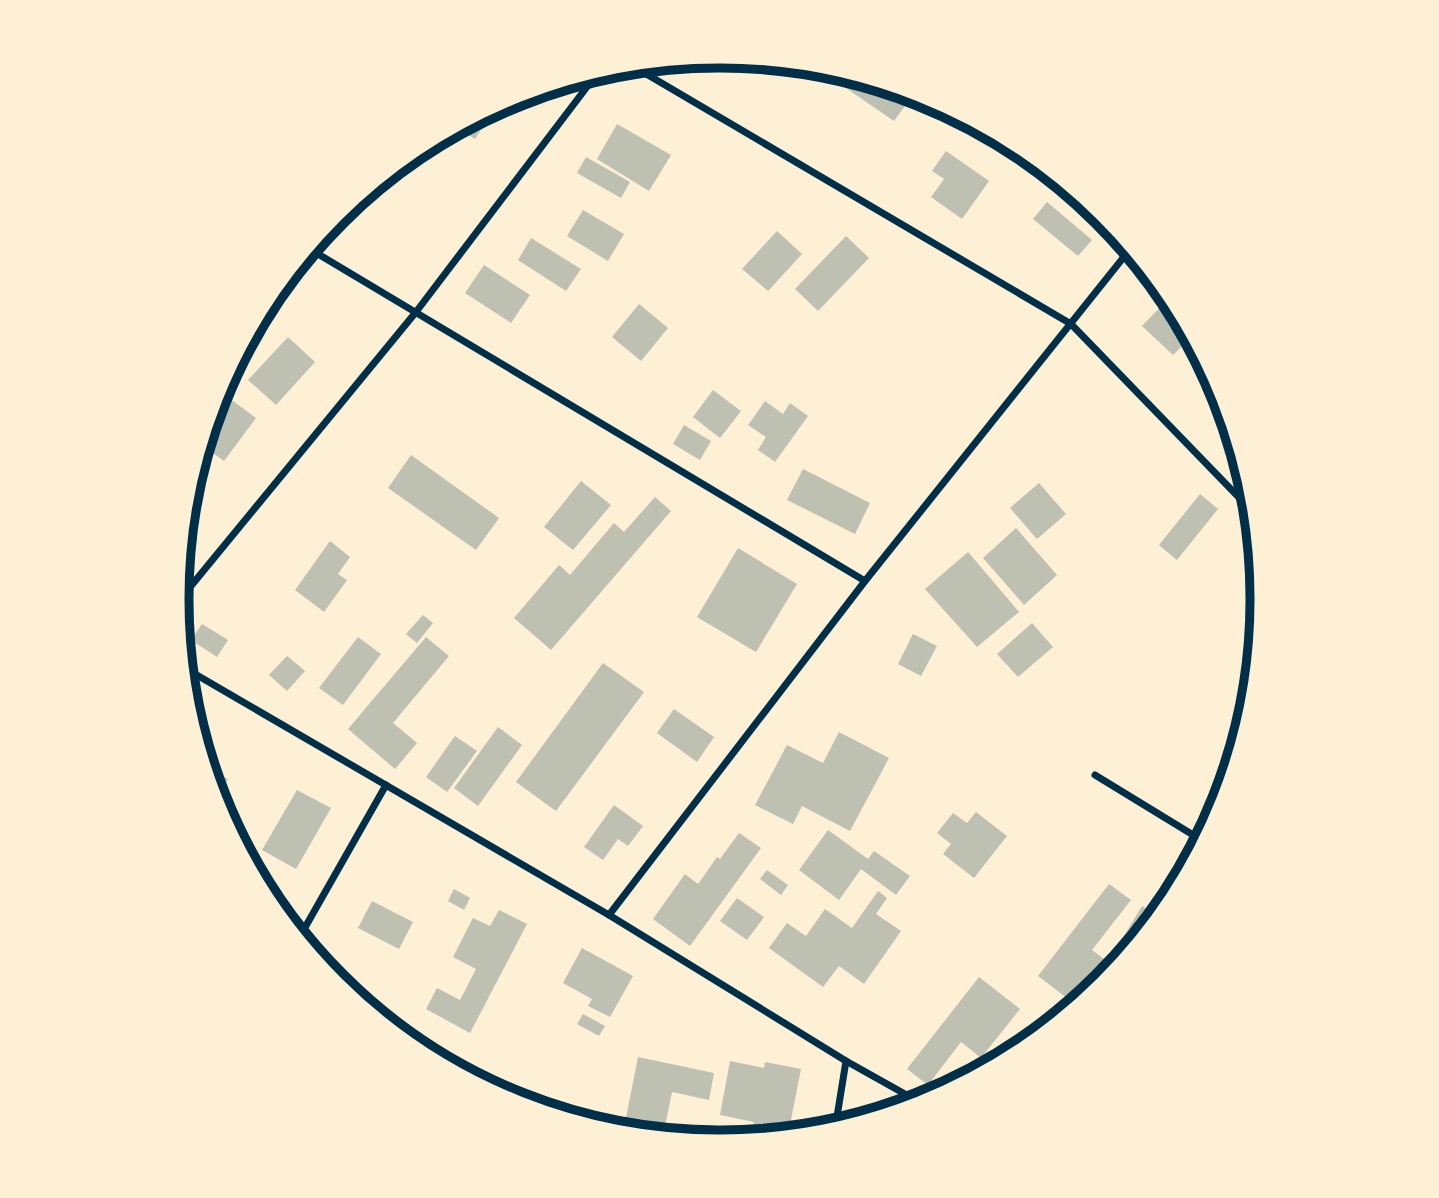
<svg xmlns="http://www.w3.org/2000/svg" width="1439" height="1198" font-family="'Varela Round',sans-serif">
  <rect width="100%" height="100%" fill="#fdf0d5"/>
  <g fill="#bec0b2">
    <path d="M717,56H720L754,59L743,74Z"/>
    <path d="M835,69L866,79L914,93L894,121L830,77Z"/>
    <path d="M536,90L521,112L504,101L512,97Z"/>
    <path d="M496,106L475,139L456,127Z"/>
    <path d="M617,124L671,155L649,191L597,159Z"/>
    <path d="M946,151L989,181L962,219L931,197L944,179L932,171Z"/>
    <path d="M586,157L630,182L621,198L577,173Z"/>
    <path d="M1045,167L1077,193L1076,194L1040,175Z"/>
    <path d="M1047,202L1092,240L1078,256L1033,219Z"/>
    <path d="M583,210L624,234L608,261L567,236Z"/>
    <path d="M777,231L802,254L768,291L742,269Z"/>
    <path d="M846,236L869,258L818,311L795,289Z"/>
    <path d="M531,238L581,269L566,291L518,260Z"/>
    <path d="M484,265L530,295L511,323L465,293Z"/>
    <path d="M1169,298L1192,336L1173,355L1142,326Z"/>
    <path d="M639,304L668,328L641,361L612,337Z"/>
    <path d="M288,337L315,362L276,405L248,380Z"/>
    <path d="M218,390L256,418L224,461L202,445Z"/>
    <path d="M713,390L741,411L720,438L693,417Z"/>
    <path d="M765,401L783,414L790,403L808,416L775,462L758,450L766,437L748,425Z"/>
    <path d="M684,425L711,441L700,460L673,444Z"/>
    <path d="M411,455L499,518L476,550L388,488Z"/>
    <path d="M803,469L870,503L855,534L787,500Z"/>
    <path d="M581,481L611,505L573,550L544,527Z"/>
    <path d="M1039,483L1066,514L1037,539L1010,508Z"/>
    <path d="M1200,494L1218,509L1177,560L1159,545Z"/>
    <path d="M655,497L671,511L551,650L514,618L559,565L570,575L614,523L624,532Z"/>
    <path d="M1016,528L1057,575L1024,605L983,558Z"/>
    <path d="M330,541L350,557L338,574L347,580L324,612L295,590Z"/>
    <path d="M738,548L797,584L756,652L697,617Z"/>
    <path d="M968,552L1019,612L977,647L925,589Z"/>
    <path d="M423,615L433,623L417,643L406,634Z"/>
    <path d="M1032,623L1053,647L1018,677L997,654Z"/>
    <path d="M202,624L228,640L217,657L191,640Z"/>
    <path d="M913,634L937,646L921,676L898,664Z"/>
    <path d="M358,637L381,654L343,705L319,688Z"/>
    <path d="M426,637L449,656L393,723L417,743L395,769L348,729Z"/>
    <path d="M287,656L305,671L287,691L269,675Z"/>
    <path d="M603,663L644,692L556,811L516,782Z"/>
    <path d="M674,709L714,737L697,762L657,733Z"/>
    <path d="M498,727L522,745L478,806L454,788Z"/>
    <path d="M839,732L889,758L850,831L802,806L793,824L755,805L787,745L823,763Z"/>
    <path d="M455,736L477,751L447,792L426,777Z"/>
    <path d="M205,766L228,779L217,798L230,806L224,818L218,806Z"/>
    <path d="M297,790L331,808L296,869L262,850Z"/>
    <path d="M614,805L643,826L628,846L618,839L603,860L584,847Z"/>
    <path d="M976,812L1007,836L974,878L943,854L951,844L937,833L953,813L967,823Z"/>
    <path d="M828,830L868,859L874,851L910,876L896,895L861,869L839,900L799,870Z"/>
    <path d="M739,833L761,848L690,946L653,919L685,874L698,884L717,857L720,859Z"/>
    <path d="M767,870L788,885L781,895L760,879Z"/>
    <path d="M1109,884L1131,900L1092,950L1116,968L1103,983L1076,1005L1038,976Z"/>
    <path d="M454,889L470,898L464,910L448,901Z"/>
    <path d="M878,891L887,898L876,914L901,931L864,984L839,966L823,987L769,948L787,923L806,936L825,909L852,928Z"/>
    <path d="M737,898L764,917L747,940L720,921Z"/>
    <path d="M372,901L413,922L399,949L358,928Z"/>
    <path d="M1142,906L1159,915L1130,950L1119,944Z"/>
    <path d="M499,910L527,924L470,1033L426,1009L437,988L460,1000L476,969L453,957L473,918L490,926Z"/>
    <path d="M582,948L633,976L610,1017L588,1006L592,999L563,983Z"/>
    <path d="M979,977L1020,1009L981,1058L961,1042L928,1085L907,1069Z"/>
    <path d="M583,1014L605,1026L599,1036L577,1024Z"/>
    <path d="M638,1057L714,1073L709,1100L672,1092L663,1136L623,1133Z"/>
    <path d="M730,1061L764,1068L765,1062L801,1069L788,1135L752,1128L754,1122L720,1115Z"/>
  </g>
  <g fill="none" stroke-linecap="round" stroke-linejoin="round">
    <g stroke="#003049" stroke-width="7">
      <path d="M631,65L1071,324L1254,513"/>
      <path d="M308,248L865,581"/>
      <path d="M177,603L416,312L599,71"/>
      <path d="M183,667L609,915L846,1061L921,1103"/>
      <path d="M1095,775L1203,841"/>
      <path d="M609,915L865,581L1131,248"/>
      <path d="M299,938L386,785"/>
      <path d="M835,1129L846,1061"/>
    </g>
  </g>
  <path d="M0 0H1439V1198H0ZM719 68H720A530 530 0 0 1 1250 598V600A530 530 0 0 1 720 1130H719A530 530 0 0 1 189 600V598A530 530 0 0 1 719 68Z" fill="#fdf0d5" fill-rule="evenodd"/>
  <path fill="none" stroke="#003049" stroke-width="9" d="M719 68H720A530 530 0 0 1 1250 598V600A530 530 0 0 1 720 1130H719A530 530 0 0 1 189 600V598A530 530 0 0 1 719 68Z"/>
</svg>
